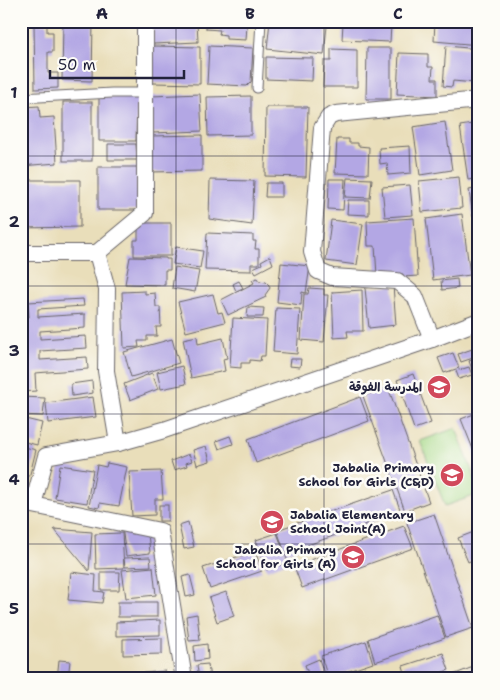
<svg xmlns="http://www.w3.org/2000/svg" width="500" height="700" font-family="'Shantell Sans','Playpen Sans Arabic',sans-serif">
  <rect width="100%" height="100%" fill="#fdfcf7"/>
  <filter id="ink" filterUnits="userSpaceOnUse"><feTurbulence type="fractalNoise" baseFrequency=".02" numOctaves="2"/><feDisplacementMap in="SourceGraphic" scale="10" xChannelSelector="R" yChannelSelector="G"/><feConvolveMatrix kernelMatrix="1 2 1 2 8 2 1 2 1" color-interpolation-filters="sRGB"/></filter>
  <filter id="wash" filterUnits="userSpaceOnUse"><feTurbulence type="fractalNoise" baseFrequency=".0096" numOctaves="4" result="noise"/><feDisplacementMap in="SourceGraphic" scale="20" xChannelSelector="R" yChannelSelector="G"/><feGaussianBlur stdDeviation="1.12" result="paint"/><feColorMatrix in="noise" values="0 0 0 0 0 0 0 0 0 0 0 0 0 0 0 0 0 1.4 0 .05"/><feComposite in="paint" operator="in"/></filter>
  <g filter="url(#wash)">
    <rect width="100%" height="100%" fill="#e9deba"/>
    <path fill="#a6d887" stroke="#647d61" d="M456,428L479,490V494L445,506L420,441Z"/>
    <g id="blocks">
      <g fill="#b3a7e4">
        <path d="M63,21H93L92,81L62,80Z"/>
        <path d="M153,21H197L198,42L153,44Z"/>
        <path d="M206,21H243V25H247L246,40L226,39V35L219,34L220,30L206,29Z"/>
        <path d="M270,21L327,26L324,55L267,49Z"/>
        <path d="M321,21H339L338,24L321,23Z"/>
        <path d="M435,21H479V45L434,41Z"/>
        <path d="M343,23L391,25L390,42L342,40Z"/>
        <path d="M34,24H47V32H53V52H48V73H58V88L35,89Z"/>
        <rect x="21" y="26" width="5" height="42"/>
        <path d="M153,46L200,47V84L153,83Z"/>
        <path d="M209,46L253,48L251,82L247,86L207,84Z"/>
        <path d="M446,46L479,49V80H475V83L453,81L452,87L443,86Z"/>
        <path d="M367,48H391V99H366Z"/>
        <path d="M331,49L357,50V87H323L324,61H331Z"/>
        <path d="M399,53L428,54V67H433L432,79H437V96L397,94Z"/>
        <path d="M266,57L313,58L312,81L266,79Z"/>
        <path d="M200,94L202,131L153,133L151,96Z"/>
        <path d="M137,96L136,141H99V97Z"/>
        <path d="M251,96V135L208,136L207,97Z"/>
        <rect x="63" y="102" width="29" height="59"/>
        <path d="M39,106L40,118L54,117L57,163L21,166V116L25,115L24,107Z"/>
        <path d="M266,107H308L306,177L265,176Z"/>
        <path d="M445,122L452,170L420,175L413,127Z"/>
        <path d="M479,123V178L468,180L460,126Z"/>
        <path d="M202,135V171L150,172V136Z"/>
        <path d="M337,139H349V143H358V146L369,147L368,174L335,173Z"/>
        <path d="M108,144H136L137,160H108Z"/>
        <path d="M410,146L411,173L388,175L387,163L380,164L379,148Z"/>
        <rect x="98" y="167" width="39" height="43"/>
        <path d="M459,177L462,208L422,212L419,181Z"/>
        <path d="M347,178L372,179L370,198L345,197Z"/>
        <path d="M329,179H345L343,210L328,209Z"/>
        <path d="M21,180H80V227L21,228Z"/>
        <path d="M210,180L254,181L252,225L209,219Z"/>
        <path d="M266,183H282V197H265Z"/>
        <path d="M410,185L413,215L385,217L382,187Z"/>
        <path d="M479,188V216L473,217L469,190Z"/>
        <path d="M348,200H369V215L347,214Z"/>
        <path d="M462,214L470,275L433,280L426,219Z"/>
        <path d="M414,218L418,276L403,277V274L377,275L375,246H368L367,221Z"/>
        <path d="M331,220L363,224L357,265L326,261Z"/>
        <path d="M479,222V250L478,251L474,223Z"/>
        <path d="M142,223H171V256H134V240H138V227H142Z"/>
        <path d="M207,233L253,235V241H256L255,249H259V264H251V271L205,270Z"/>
        <path d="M176,247L203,251L200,268L173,264Z"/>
        <path d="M270,256L273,264L256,273L253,268L262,264L261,261Z"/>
        <path d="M130,257L166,258V259H170V270H165V285L125,284Z"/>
        <path d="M281,263L310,266L306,293L302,292L301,305L277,302Z"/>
        <path d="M175,267L199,271L195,292L172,288Z"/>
        <path d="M257,278L259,281L266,282L269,285L270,288L265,295L266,297L228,315L221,300L254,283L252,280Z"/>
        <path d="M457,279L458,288L442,290L441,281Z"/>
        <path d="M239,281L243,288L236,291L233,284Z"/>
        <path d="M393,285L396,325L369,328L365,288Z"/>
        <path d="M309,288L324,289V295H328L324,342L301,340L304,294H308Z"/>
        <path d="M362,290L363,331H347L348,337L334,338L332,292Z"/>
        <path d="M145,291V294L155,293L156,307H160L161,327H156L157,336H147V341H138L139,347L124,348L122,292Z"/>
        <path d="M213,294L218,313L222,312L225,322L186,332L178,302Z"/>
        <path d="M83,299L84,306L38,309V317L85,314V328L40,331V339L86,336L87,348L40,351V360L87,357L88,369L35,373L36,391L21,392V318L29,317L28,302Z"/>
        <path d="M248,307L264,308L263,317H247Z"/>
        <path d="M276,308L300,309L297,354L273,352Z"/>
        <path d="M233,318L267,320L265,356H261L260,361L250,360V363H241V368L230,367Z"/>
        <path d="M197,336L198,344L223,338L227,358L223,359L225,371L191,378L183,339Z"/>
        <path d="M172,339L179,363L131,377L124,352Z"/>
        <path d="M478,347L479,356L461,362L458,354Z"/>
        <path d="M453,353L459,368L444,373L438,358Z"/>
        <path d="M479,358V376L475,377L469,361Z"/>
        <path d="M290,359H301L300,367L289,366Z"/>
        <path d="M182,366L186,384L161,389L157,372Z"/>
        <path d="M469,367L472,375L459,379L456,371Z"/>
        <path d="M152,373L158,389L130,400L124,384Z"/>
        <path d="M413,374L431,423L414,429L397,380Z"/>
        <path d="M92,381L93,393L72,396L71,384Z"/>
        <path d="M388,387L429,502L405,511L363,396Z"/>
        <path d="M21,397L45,398L43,416L21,415Z"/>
        <path d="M93,397L96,417L48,423L46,403Z"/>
        <path d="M360,397L369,421L256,463L248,439Z"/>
        <path d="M479,412V464L461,419Z"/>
        <path d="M21,418L42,423L37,445L21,441Z"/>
        <path d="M230,436L233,444L219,449L216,441Z"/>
        <path d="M21,446L36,450L30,474L21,485Z"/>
        <path d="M206,446L210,461L197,465L193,450Z"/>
        <path d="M189,454L192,461L186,463L187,466L174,470L171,461Z"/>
        <path d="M107,463L127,467L119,506L100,503L99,508L89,506L97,465L106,467Z"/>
        <path d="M60,465L93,470L87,503L55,498Z"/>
        <path d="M161,471L163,499H155V515L132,516L129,472Z"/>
        <path d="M393,490L401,512L285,553L277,530Z"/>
        <rect x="159" y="505" width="9" height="16"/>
        <path d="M434,514L473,628L446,637L407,523Z"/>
        <path d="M188,522L194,547L184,549L179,525Z"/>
        <path d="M404,526L413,548L302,588L294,566Z"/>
        <path d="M122,527L148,533L150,553L126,556Z"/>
        <path d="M54,529L92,532L89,571Z"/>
        <path d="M479,530V557L468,562L458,538Z"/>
        <path d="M122,533L124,568L96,569L95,534Z"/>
        <path d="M277,533L288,562L267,570L256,540Z"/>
        <path d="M255,551L262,571L210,589L203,568Z"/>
        <path d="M150,557L151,566L125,567L124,558Z"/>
        <path d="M153,567L156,595L126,598L122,570Z"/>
        <path d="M71,572L96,575L95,591L104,592L102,603L68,600Z"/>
        <path d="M101,572H120L119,590H101Z"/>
        <path d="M190,575L195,595L186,597L182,577Z"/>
        <path d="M226,592L234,616L217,622L209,598Z"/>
        <rect x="118" y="602" width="39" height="15"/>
        <path d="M197,614L200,640L189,641L186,616Z"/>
        <path d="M437,615L445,638L375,662L368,639Z"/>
        <path d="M160,620V635L116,636V622Z"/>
        <path d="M162,638V654L123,655V639Z"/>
        <path d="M366,641L373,663L328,678L321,656Z"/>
        <path d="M207,644L208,659L195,661L194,646Z"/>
        <path d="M479,646V659L474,647Z"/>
        <path d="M443,653L449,670L422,679H407L403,666Z"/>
        <path d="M319,659L326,679H310L305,665Z"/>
        <path d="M59,660L70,661L68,679H57Z"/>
        <path d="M208,664L210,679H199L197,665Z"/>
        <path d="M478,665L479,679H443Z"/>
        <path d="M165,671L166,679H126L125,675Z"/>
      </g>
    </g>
  </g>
  <g filter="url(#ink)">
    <use href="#blocks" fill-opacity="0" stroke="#686467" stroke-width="1"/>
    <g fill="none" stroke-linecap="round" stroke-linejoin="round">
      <g stroke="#686467" stroke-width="11">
        <g id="lane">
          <path d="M257,88L261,21"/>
          <path d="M21,98L112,93H144"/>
        </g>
      </g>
      <g stroke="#686467" stroke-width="18">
        <g id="street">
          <path d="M21,253H97L107,289L106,371L118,443"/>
          <path d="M97,253L145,213V21"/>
          <path d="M432,339L415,296L397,281L332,277L318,271L312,252L322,128L329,117L336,114L479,100"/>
          <path d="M184,679L160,531L33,505L46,456L118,443L164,430L432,339L479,321"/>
        </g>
      </g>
      <use href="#lane" stroke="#fff" stroke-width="9"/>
      <use href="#street" stroke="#fff" stroke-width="16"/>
    </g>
  </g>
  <path fill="none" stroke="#22223b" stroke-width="1" stroke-opacity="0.55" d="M176,21V679M324,21V679M21,156H479M21,286H479M21,414H479M21,544H479"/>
  <defs>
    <g id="school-disc" transform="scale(1.25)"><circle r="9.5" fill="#d1495b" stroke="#fdfcf7"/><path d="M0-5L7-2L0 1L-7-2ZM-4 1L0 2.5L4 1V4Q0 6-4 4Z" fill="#fff"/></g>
  </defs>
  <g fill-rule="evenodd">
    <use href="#school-disc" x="439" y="387"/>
    <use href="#school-disc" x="452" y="475"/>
    <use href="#school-disc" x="272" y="522"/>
    <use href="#school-disc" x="353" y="557"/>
  </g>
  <g text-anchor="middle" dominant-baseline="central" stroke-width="5" stroke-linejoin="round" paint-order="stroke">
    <g font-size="12" font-weight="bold" fill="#22223b" stroke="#fdfcf7" text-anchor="end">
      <text x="422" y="387">المدرسة الفوقة</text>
      <text x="434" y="468">Jabalia Primary<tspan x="434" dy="14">School for Girls (C&amp;D)</tspan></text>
      <text x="290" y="515" text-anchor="start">Jabalia Elementary<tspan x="290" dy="14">School Joint(A)</tspan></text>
      <text x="336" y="550">Jabalia Primary<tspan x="336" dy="14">School for Girls (A)</tspan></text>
    </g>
  </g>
  <rect width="500" height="700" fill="none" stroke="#fdfcf7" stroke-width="55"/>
  <path d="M50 70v8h134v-8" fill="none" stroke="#22223b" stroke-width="2.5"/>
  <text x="58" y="70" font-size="15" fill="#22223b" stroke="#fdfcf7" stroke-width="4" paint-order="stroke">50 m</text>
  <rect x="28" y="28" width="444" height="644" fill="none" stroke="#22223b" stroke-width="2"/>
  <g font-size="16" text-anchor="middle" font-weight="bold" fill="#22223b">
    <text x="102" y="19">A</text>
    <text x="250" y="19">B</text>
    <text x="398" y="19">C</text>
    <text x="14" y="98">1</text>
    <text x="14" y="227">2</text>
    <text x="14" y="356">3</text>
    <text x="14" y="485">4</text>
    <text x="14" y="614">5</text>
  </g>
</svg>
